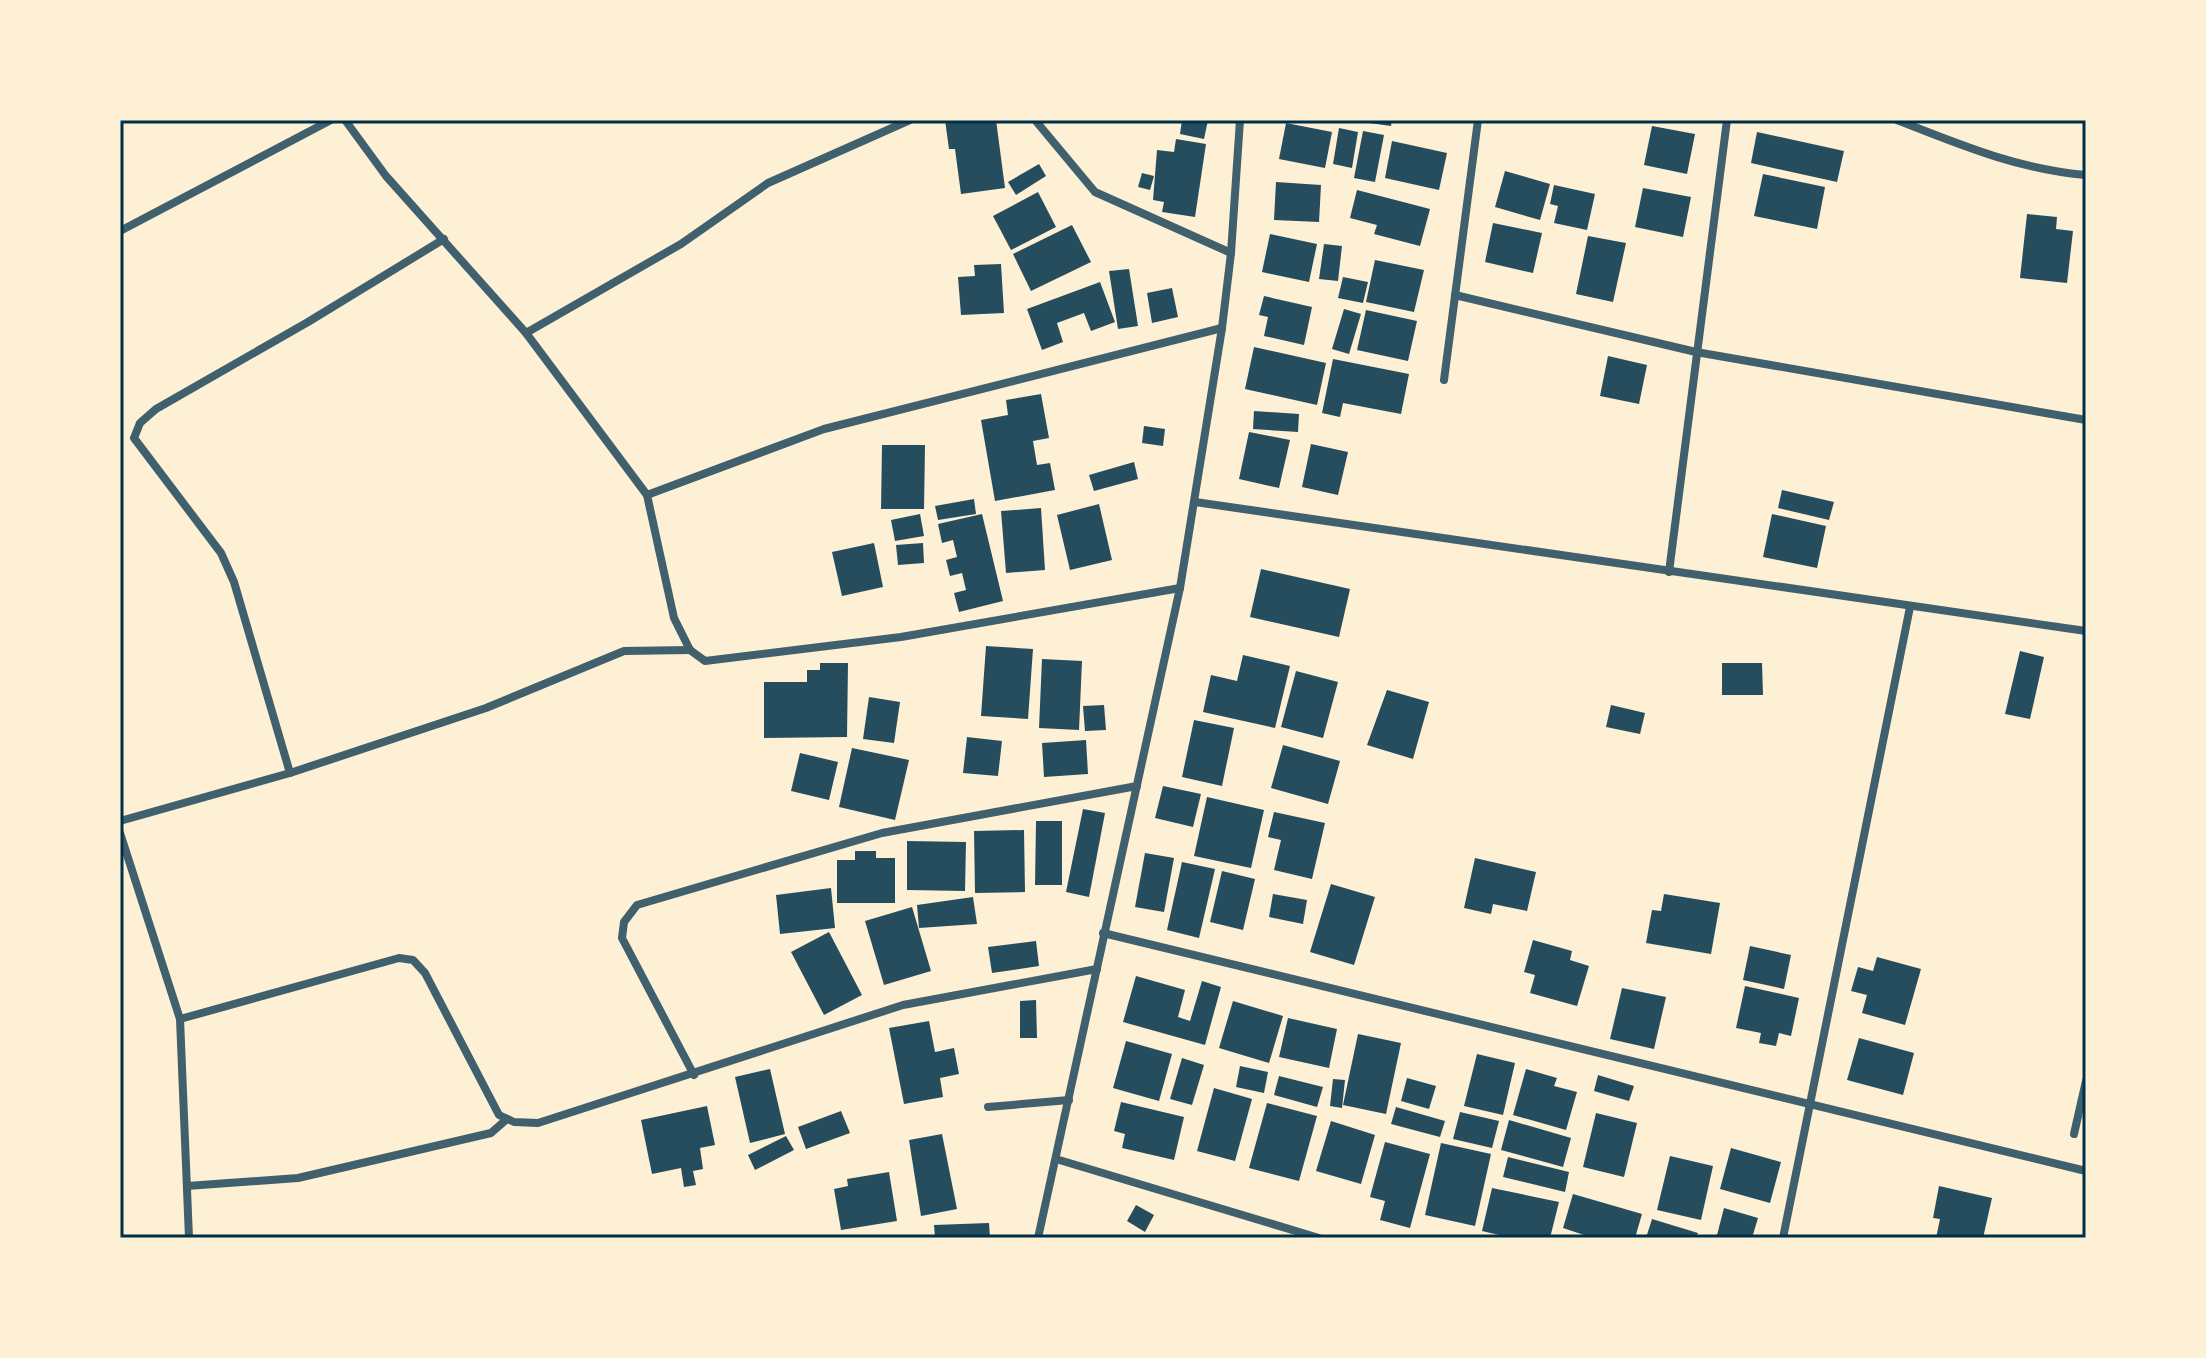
<svg xmlns="http://www.w3.org/2000/svg" width="2206" height="1358" font-family="Montserrat,sans-serif">
  <rect width="100%" height="100%" fill="#fdf0d5"/>
  <g fill="#264d5e">
    <path d="M945,120H996L1005,188L961,194L955,149H949Z"/>
    <path d="M1182,120H1208L1204,139L1180,134Z"/>
    <path d="M1347,120H1392L1391,126Z"/>
    <path d="M1286,123L1332,132L1325,168L1279,159Z"/>
    <path d="M1652,126L1695,134L1687,174L1644,165Z"/>
    <path d="M1339,128L1358,132L1352,168L1333,164Z"/>
    <path d="M1363,131L1384,135L1375,182L1354,178Z"/>
    <path d="M1757,132L1844,151L1837,182L1751,163Z"/>
    <path d="M1176,139L1206,144L1195,217L1162,212L1164,202L1153,200L1157,150L1174,152Z"/>
    <path d="M1392,141L1447,153L1439,190L1385,178Z"/>
    <path d="M1039,164L1046,176L1016,195L1008,182Z"/>
    <path d="M1505,171L1550,184L1540,220L1495,207Z"/>
    <path d="M1142,173L1154,176L1150,190L1138,187Z"/>
    <path d="M1763,174L1825,187L1817,229L1754,216Z"/>
    <path d="M1276,182L1321,185L1319,222L1274,220Z"/>
    <path d="M1554,185L1595,194L1587,230L1554,223L1558,206L1550,204Z"/>
    <path d="M1643,188L1691,197L1683,237L1635,227Z"/>
    <path d="M1357,190L1430,209L1420,246L1374,234L1377,225L1350,218Z"/>
    <path d="M1038,192L1056,227L1011,250L993,216Z"/>
    <path d="M2027,214L2057,217L2056,229L2073,231L2067,283L2020,278Z"/>
    <path d="M1493,223L1542,233L1533,273L1485,262Z"/>
    <path d="M1072,225L1091,262L1031,291L1013,254Z"/>
    <path d="M1270,234L1317,244L1309,282L1262,272Z"/>
    <path d="M1588,236L1626,243L1613,302L1576,294Z"/>
    <path d="M1324,244L1342,246L1338,281L1319,279Z"/>
    <path d="M1375,260L1424,270L1414,312L1366,302Z"/>
    <path d="M1001,264L1004,313L961,315L958,277L975,276L974,265Z"/>
    <path d="M1129,269L1138,326L1118,329L1109,271Z"/>
    <path d="M1343,277L1368,282L1363,303L1338,298Z"/>
    <path d="M1100,282L1115,322L1091,331L1084,313L1057,323L1063,342L1042,350L1027,309Z"/>
    <path d="M1172,288L1178,317L1152,323L1147,293Z"/>
    <path d="M1264,296L1312,307L1304,345L1264,336L1268,317L1259,315Z"/>
    <path d="M1344,309L1361,314L1349,354L1332,349Z"/>
    <path d="M1366,310L1417,321L1408,361L1357,350Z"/>
    <path d="M1254,347L1326,363L1317,405L1245,389Z"/>
    <path d="M1608,356L1647,365L1639,404L1600,396Z"/>
    <path d="M1333,359L1409,374L1401,414L1343,403L1340,417L1322,413Z"/>
    <path d="M1041,394L1049,438L1033,441L1037,465L1050,463L1055,490L995,501L981,420L1008,415L1006,400Z"/>
    <path d="M1254,411L1299,414L1298,432L1253,429Z"/>
    <path d="M1144,426L1165,429L1163,446L1142,443Z"/>
    <path d="M1249,432L1290,440L1279,488L1239,479Z"/>
    <path d="M1311,444L1348,452L1338,495L1302,487Z"/>
    <path d="M882,445H925L924,509H881Z"/>
    <path d="M1134,462L1138,479L1094,491L1089,475Z"/>
    <path d="M1782,490L1834,502L1829,520L1778,508Z"/>
    <path d="M974,499L976,514L938,520L935,506Z"/>
    <path d="M1099,504L1112,560L1070,570L1057,515Z"/>
    <path d="M1041,508L1045,570L1006,573L1001,511Z"/>
    <path d="M920,514L924,536L895,541L891,520Z"/>
    <path d="M982,514L1003,601L959,612L954,593L966,590L962,573L950,576L946,560L957,557L953,540L942,543L938,524Z"/>
    <path d="M1772,514L1826,526L1817,568L1763,557Z"/>
    <path d="M874,543L883,587L842,596L832,552Z"/>
    <path d="M923,543L924,563L898,565L896,545Z"/>
    <path d="M1261,569L1350,589L1339,637L1250,617Z"/>
    <path d="M986,646L1033,649L1028,719L981,716Z"/>
    <path d="M2020,651L2044,657L2030,719L2005,714Z"/>
    <path d="M1243,655L1290,666L1275,728L1203,712L1211,675L1237,681Z"/>
    <path d="M1042,659L1082,661L1079,730L1039,728Z"/>
    <path d="M820,663H848L847,737L764,738V682H807V670H820Z"/>
    <path d="M1722,663H1762L1763,695H1722Z"/>
    <path d="M1296,671L1338,682L1323,738L1281,727Z"/>
    <path d="M1387,690L1429,702L1413,759L1367,745Z"/>
    <path d="M869,697L900,702L894,743L863,739Z"/>
    <path d="M1104,705L1106,730L1085,731L1083,706Z"/>
    <path d="M1611,705L1645,713L1640,734L1606,727Z"/>
    <path d="M1194,720L1234,728L1222,786L1182,777Z"/>
    <path d="M967,737L1002,741L998,776L963,773Z"/>
    <path d="M1086,740L1088,774L1044,777L1042,743Z"/>
    <path d="M1283,745L1340,761L1328,804L1271,788Z"/>
    <path d="M852,748L909,760L895,820L839,807Z"/>
    <path d="M800,753L838,762L829,800L791,791Z"/>
    <path d="M1163,786L1201,794L1193,827L1155,818Z"/>
    <path d="M1207,797L1264,810L1251,868L1194,856Z"/>
    <path d="M1083,809L1105,813L1089,897L1066,892Z"/>
    <path d="M1274,812L1325,823L1312,879L1274,870L1281,840L1268,837Z"/>
    <path d="M1036,821H1062V885H1035Z"/>
    <path d="M1024,830L1025,892L975,893L974,831Z"/>
    <path d="M907,841L966,842L965,891L907,890Z"/>
    <path d="M855,851H876V858H895V903H837V860H855Z"/>
    <path d="M1145,853L1174,858L1164,912L1135,907Z"/>
    <path d="M1475,858L1536,872L1527,911L1493,904L1491,914L1464,908Z"/>
    <path d="M1182,862L1215,869L1199,938L1167,930Z"/>
    <path d="M1222,871L1255,879L1243,930L1210,922Z"/>
    <path d="M1331,884L1375,897L1354,965L1310,952Z"/>
    <path d="M831,888L835,928L780,934L776,895Z"/>
    <path d="M1273,894L1307,900L1303,924L1269,917Z"/>
    <path d="M1664,894L1720,903L1711,954L1646,943L1652,910L1661,911Z"/>
    <path d="M973,897L977,924L919,928L917,905Z"/>
    <path d="M912,907L931,971L884,985L865,921Z"/>
    <path d="M829,932L862,995L824,1015L791,952Z"/>
    <path d="M1533,940L1572,951L1570,960L1589,966L1577,1006L1530,993L1535,975L1524,972Z"/>
    <path d="M1036,941L1039,966L992,973L988,947Z"/>
    <path d="M1750,946L1791,955L1784,989L1743,980Z"/>
    <path d="M1877,957L1921,969L1905,1025L1862,1013L1867,995L1851,991L1858,967L1873,971Z"/>
    <path d="M1136,976L1185,990L1178,1017L1190,1021L1202,981L1221,987L1205,1045L1123,1022Z"/>
    <path d="M1745,986L1799,998L1791,1036L1779,1033L1776,1046L1759,1043L1761,1033L1736,1028Z"/>
    <path d="M1622,988L1666,997L1654,1049L1610,1039Z"/>
    <path d="M1036,1000L1037,1038H1020V1001Z"/>
    <path d="M1233,1001L1283,1016L1269,1063L1219,1048Z"/>
    <path d="M1288,1018L1337,1029L1329,1068L1279,1057Z"/>
    <path d="M929,1021L935,1052L954,1048L959,1074L940,1078L943,1097L904,1104L889,1028Z"/>
    <path d="M1358,1034L1401,1043L1386,1114L1343,1105Z"/>
    <path d="M1859,1038L1914,1053L1903,1095L1847,1080Z"/>
    <path d="M1126,1041L1172,1054L1159,1101L1113,1088Z"/>
    <path d="M1477,1054L1515,1063L1503,1115L1464,1106Z"/>
    <path d="M1182,1058L1204,1065L1192,1105L1170,1099Z"/>
    <path d="M1240,1066L1268,1072L1264,1093L1236,1087Z"/>
    <path d="M770,1069L785,1134L750,1143L735,1077Z"/>
    <path d="M1526,1069L1557,1078L1554,1086L1577,1092L1566,1130L1513,1115Z"/>
    <path d="M1598,1075L1634,1086L1629,1101L1594,1091Z"/>
    <path d="M1279,1076L1323,1087L1317,1107L1274,1095Z"/>
    <path d="M1407,1078L1436,1086L1429,1109L1401,1101Z"/>
    <path d="M1333,1079L1345,1080L1342,1108L1330,1106Z"/>
    <path d="M1214,1088L1252,1099L1235,1161L1197,1151Z"/>
    <path d="M1121,1102L1184,1117L1174,1160L1122,1148L1125,1134L1114,1131Z"/>
    <path d="M1267,1103L1317,1116L1299,1181L1249,1168Z"/>
    <path d="M707,1106L715,1145L700,1148L703,1169L693,1171L696,1185L684,1187L681,1168L652,1174L641,1120Z"/>
    <path d="M1396,1107L1445,1121L1440,1137L1391,1124Z"/>
    <path d="M841,1111L850,1133L806,1149L798,1127Z"/>
    <path d="M1460,1112L1499,1121L1492,1148L1453,1139Z"/>
    <path d="M1596,1113L1637,1123L1624,1177L1583,1167Z"/>
    <path d="M1509,1120L1571,1138L1563,1167L1501,1150Z"/>
    <path d="M1331,1121L1375,1135L1361,1184L1316,1171Z"/>
    <path d="M942,1134L957,1209L921,1216L909,1140Z"/>
    <path d="M786,1136L794,1150L755,1170L748,1155Z"/>
    <path d="M1385,1142L1430,1154L1410,1228L1380,1220L1385,1201L1370,1197Z"/>
    <path d="M1441,1143L1491,1154L1475,1226L1425,1215Z"/>
    <path d="M1731,1148L1781,1162L1770,1203L1720,1189Z"/>
    <path d="M1670,1156L1713,1166L1701,1220L1657,1210Z"/>
    <path d="M1508,1157L1569,1172L1565,1192L1503,1177Z"/>
    <path d="M889,1172L897,1221L841,1230L834,1189L848,1186L847,1179Z"/>
    <path d="M1939,1186L1992,1198L1983,1238H1936L1940,1219L1933,1218Z"/>
    <path d="M1492,1188L1559,1202L1550,1238H1498L1499,1235L1482,1231Z"/>
    <path d="M1573,1194L1642,1214L1635,1238H1593L1563,1228Z"/>
    <path d="M1136,1205L1154,1215L1145,1232L1127,1221Z"/>
    <path d="M1724,1208L1758,1218L1752,1238L1717,1235Z"/>
    <path d="M1652,1219L1698,1233L1696,1238H1646Z"/>
    <path d="M989,1223L990,1238H935L934,1225Z"/>
  </g>
  <g fill="none" stroke-linecap="round" stroke-linejoin="round">
    <g stroke="#3f606c" stroke-width="8">
      <path d="M345,120L386,176L526,333L647,495L674,618L690,650L705,661L901,637L1180,588"/>
      <path d="M1035,120L1095,192L1231,253"/>
      <path d="M1897,120C1958,144 2020,170 2086,175"/>
      <path d="M120,231L331,120"/>
      <path d="M1455,295L1696,352L2086,420"/>
      <path d="M526,333L681,244L768,183L910,120"/>
      <path d="M1444,380L1478,120"/>
      <path d="M647,495L824,429L1222,328"/>
      <path d="M1195,502L2086,631"/>
      <path d="M1669,572L1727,120"/>
      <path d="M290,773L234,582L221,553L134,438L140,423L156,409L308,322L444,239"/>
      <path d="M120,821L290,773L486,708L624,651L690,650"/>
      <path d="M120,833L180,1019L189,1238"/>
      <path d="M1103,933L2086,1171"/>
      <path d="M180,1019L399,958L413,960L425,973L499,1115L514,1122L538,1123L903,1005L1097,969"/>
      <path d="M694,1075L622,938L624,922L637,905L882,833L1137,786"/>
      <path d="M988,1107L1069,1100"/>
      <path d="M2074,1134L2086,1081"/>
      <path d="M1056,1159L1319,1238"/>
      <path d="M187,1186L298,1178L491,1133L507,1119"/>
      <path d="M1038,1238L1180,588L1222,328L1231,253L1240,120"/>
      <path d="M1783,1238L1910,607"/>
    </g>
  </g>
  <rect width="2206" height="1358" fill="none" stroke="#fdf0d5" stroke-width="244"/>
  <rect x="122" y="122" width="1962" height="1114" fill="none" stroke="#003049" stroke-width="3"/>
</svg>
